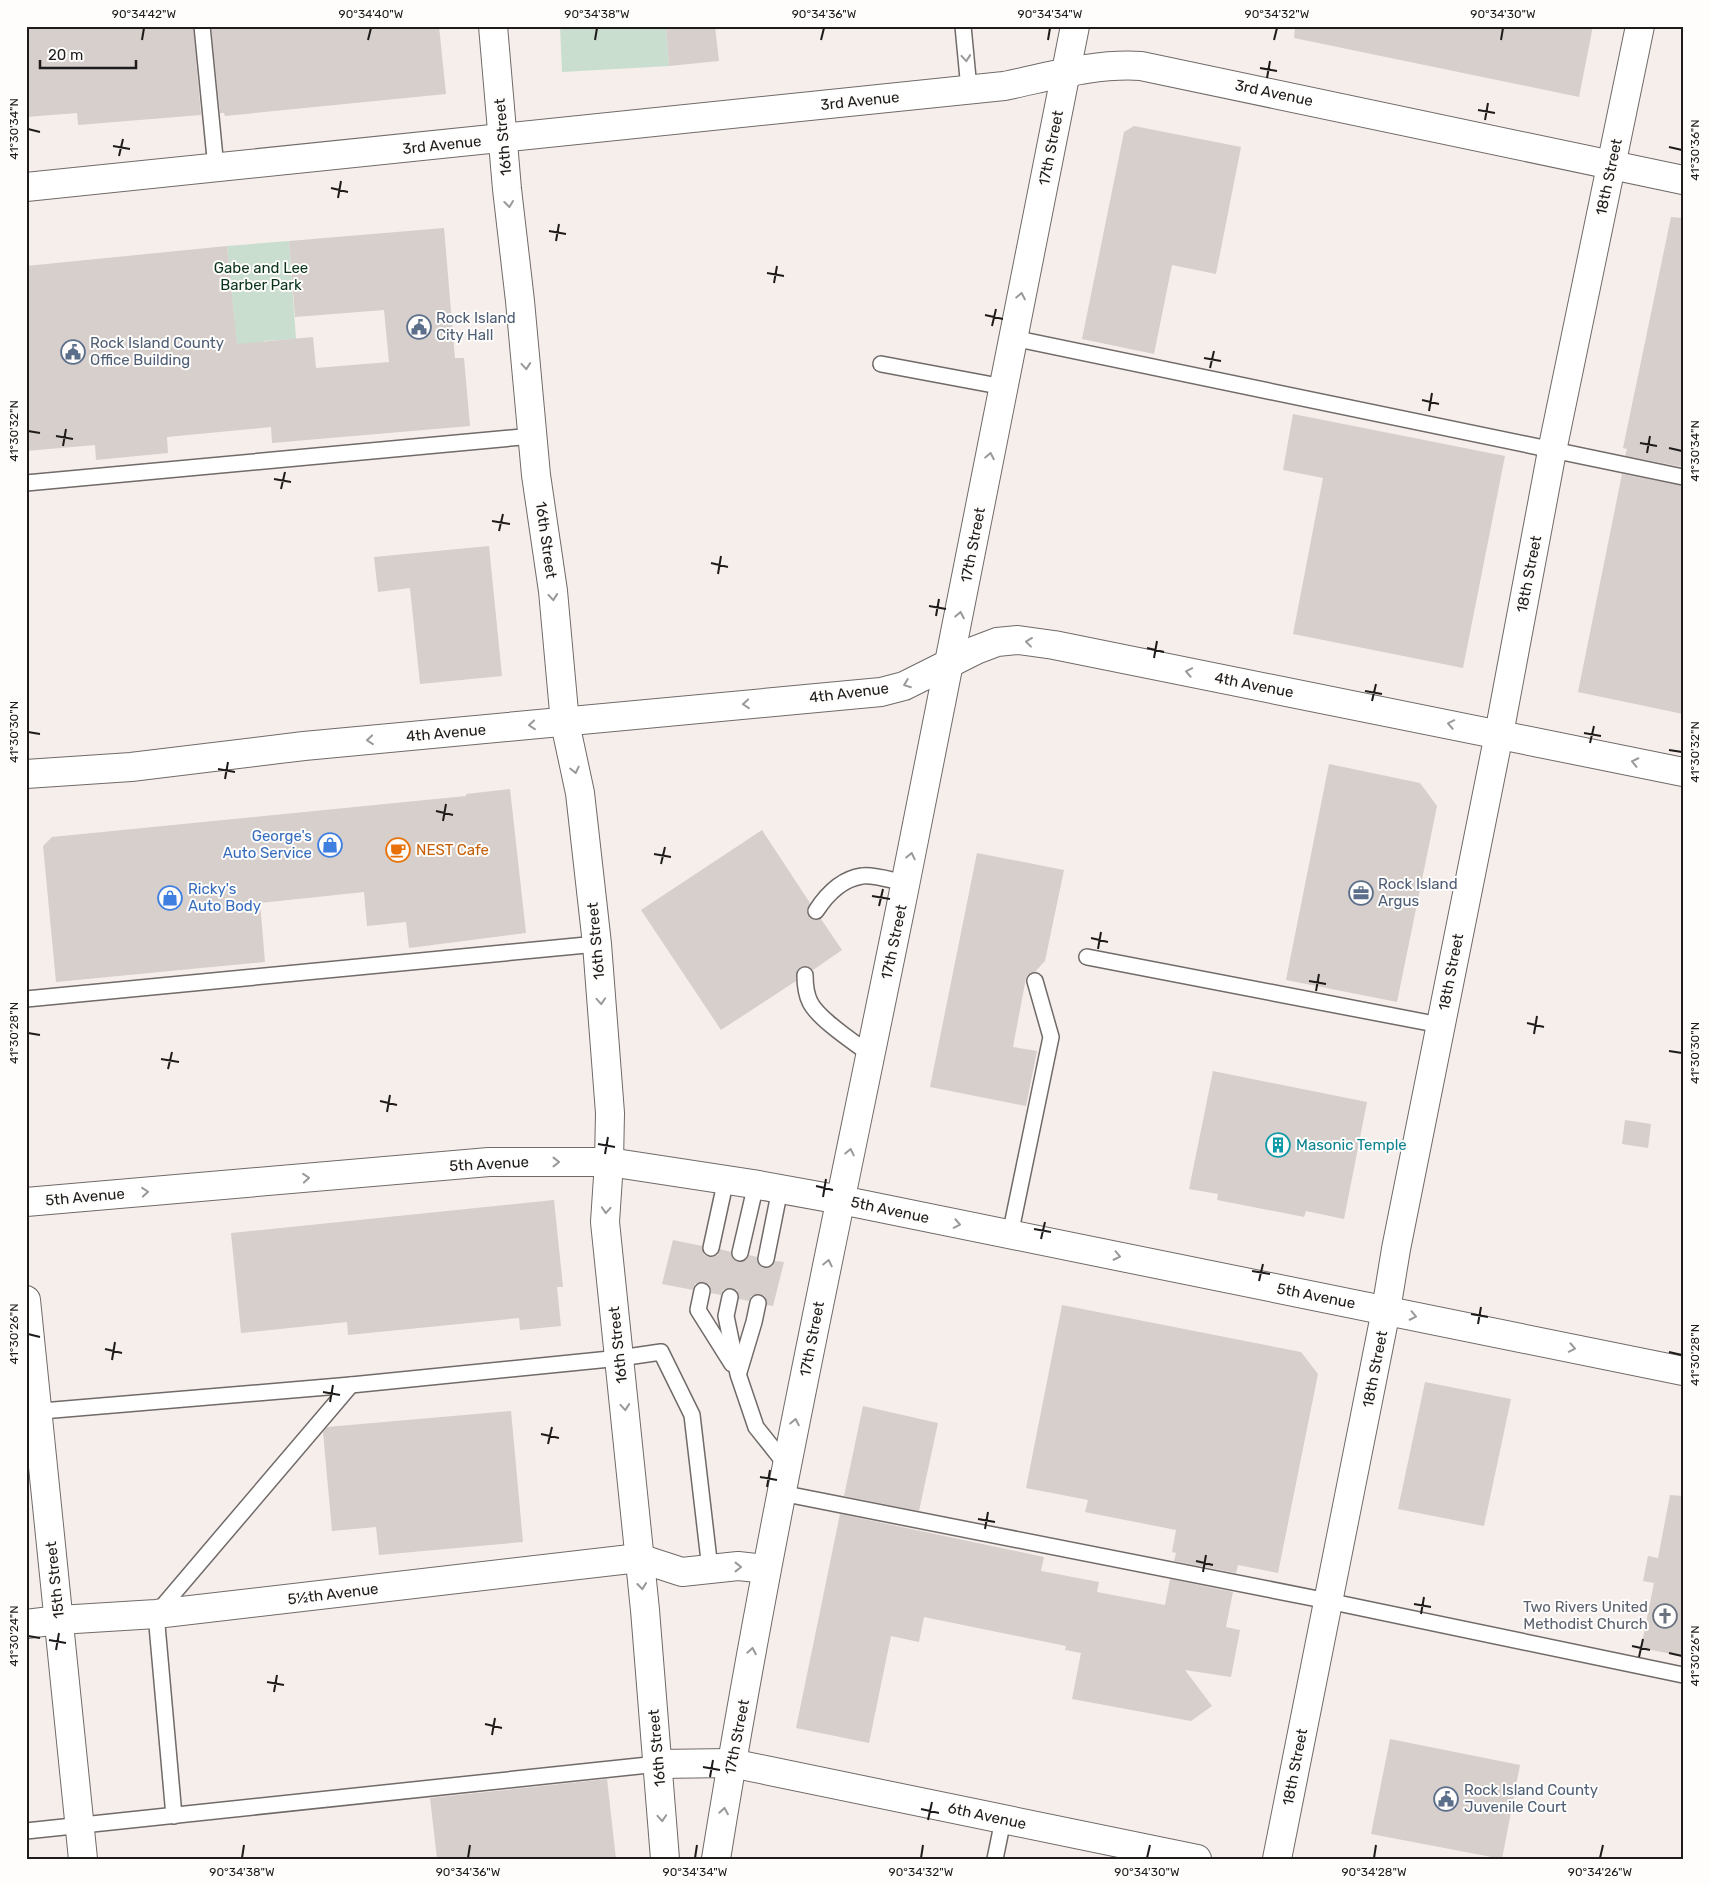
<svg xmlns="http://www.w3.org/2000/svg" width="1709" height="1885" font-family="Rubik,sans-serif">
  <rect width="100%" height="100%" fill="#f5eeeb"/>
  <g fill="#c9dece">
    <path d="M560,26H666L669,66L562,72Z"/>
    <path d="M289,241L296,339L264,341L265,354L238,358L227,246Z"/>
  </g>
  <g fill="#d6cfcc">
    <path d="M26,26H193L201,115L78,125L77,113L26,117Z"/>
    <path d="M211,26H439L446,94L225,116L224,113H220Z"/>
    <path d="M666,26H715L719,61L669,66Z"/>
    <path d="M1295,26H1593L1579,97L1294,38Z"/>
    <path d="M1134,126L1241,147L1216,274L1172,265L1154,354L1082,339L1124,132Z"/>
    <path d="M1671,217L1683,218V467L1625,456L1627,449L1623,448Z"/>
    <path d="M444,228L455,358H464L470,426L272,443L271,427L167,437L168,453L96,460L95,445L26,451V266L227,246L237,344L313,337L316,368L389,362L384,310L295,317L289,241Z"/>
    <path d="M1293,414L1505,456L1463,668L1293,634L1323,478L1283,470Z"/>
    <path d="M1622,474L1683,486V714L1578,692Z"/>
    <path d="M489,546L502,676L420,684L410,588L378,592L374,557Z"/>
    <path d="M1329,764L1420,783L1437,806L1397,1002L1286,980Z"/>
    <path d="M510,789L526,933L409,948L406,922L367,926L364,892L260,903L265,962L56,982L43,846L52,837L466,796V794Z"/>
    <path d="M762,830L810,903L807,910L808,915L815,920L821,919L842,950L813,970L805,966L800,967L797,971L796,981L721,1030L641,910Z"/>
    <path d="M977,853L1064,870L1045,961L1035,972L1029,974L1026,978L1013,1047L1037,1051L1026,1106L930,1087Z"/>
    <path d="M1213,1071L1367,1102L1344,1219L1306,1211L1304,1217L1217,1200L1218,1194L1189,1189Z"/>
    <path d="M1625,1120L1651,1124L1648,1148L1622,1144Z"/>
    <path d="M554,1200L563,1287H557L561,1326L520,1330L519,1318L348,1335L347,1322L241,1333L231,1233Z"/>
    <path d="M673,1240L702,1246L704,1255L710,1257L718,1255L720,1249L731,1252L733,1259L738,1262L746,1260L749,1255L757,1257V1262L764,1268H769L775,1261L784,1262L773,1306L767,1305L765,1296L759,1294L751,1296L749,1301L739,1299L737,1290L731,1288L723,1290L721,1295L711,1293L709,1284L703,1282L695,1284L693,1290L662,1284Z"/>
    <path d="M1062,1305L1301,1352L1318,1374L1278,1573L1238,1565L1236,1573L1174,1561L1176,1553L1172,1552L1176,1530L1085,1512L1088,1500L1026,1488Z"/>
    <path d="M1425,1382L1511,1399L1484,1526L1398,1509Z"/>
    <path d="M863,1406L938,1423L919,1511L844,1496Z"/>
    <path d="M511,1411L523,1542L379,1555L376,1527L332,1531L323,1432L327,1427Z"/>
    <path d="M1670,1495L1683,1496V1656L1641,1648L1654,1583L1643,1581L1648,1556L1658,1558Z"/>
    <path d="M840,1514L1044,1557L1041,1571L1099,1582L1097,1592L1165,1605L1170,1579L1233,1592L1226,1627L1240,1630L1231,1677L1185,1670L1212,1706L1191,1721L1072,1699L1081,1653L1065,1650L1066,1646L924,1617L919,1642L891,1636L869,1743L796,1728Z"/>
    <path d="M1390,1739L1520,1765L1502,1859L1371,1834Z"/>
    <path d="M607,1779L616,1859H437L430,1798Z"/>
  </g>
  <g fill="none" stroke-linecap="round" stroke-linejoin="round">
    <g stroke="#706a68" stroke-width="18">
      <g id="service">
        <path d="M202,26L216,168"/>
        <path d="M963,26L969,89"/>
        <path d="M1013,338L1683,477"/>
        <path d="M881,364L1004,387"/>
        <path d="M26,483L533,436"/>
        <path d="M816,911C827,894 841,879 862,876C873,874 894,881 906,883"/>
        <path d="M1087,957L1440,1025"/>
        <path d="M805,975C805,984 806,994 810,1002C818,1019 855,1043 871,1055"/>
        <path d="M26,999L597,944"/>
        <path d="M1010,1235L1051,1037L1035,981"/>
        <path d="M711,1248L726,1179"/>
        <path d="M740,1253L756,1184"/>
        <path d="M766,1259L780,1189"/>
        <path d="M702,1291L698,1310L732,1364"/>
        <path d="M730,1297L726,1316L738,1374L756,1427L787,1466"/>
        <path d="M739,1372L754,1322L758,1303"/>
        <path d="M30,1412L351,1385L620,1358L661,1352L692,1415L710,1569"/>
        <path d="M781,1493L1328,1601L1683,1675"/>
        <path d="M174,1816L156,1614L351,1385"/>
        <path d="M26,1831L658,1764"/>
        <path d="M995,1859L1003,1820"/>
      </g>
    </g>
    <g stroke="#706a68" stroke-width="30">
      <g id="minor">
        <path d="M26,1624L59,1620L156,1614L639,1558"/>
        <path d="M658,1764L731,1763L1197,1859"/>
        <path d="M1277,1859L1386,1310"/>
      </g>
    </g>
    <g stroke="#706a68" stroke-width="30">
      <g id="tertiary">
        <path d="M493,26L507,189L520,301L536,475L553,591L565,723L580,793L597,944L610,1113L609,1162L605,1222L645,1610L665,1859"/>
        <path d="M26,187L1004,86C1049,77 1094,63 1141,66L1683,180"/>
        <path d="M26,1300L83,1859"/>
        <path d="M1386,1310L1396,1249L1499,734L1552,451L1640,26"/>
        <path d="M639,1558L682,1572L738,1566L766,1569"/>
        <path d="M716,1859C767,1541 836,1226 900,910C960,616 1015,321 1075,26"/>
      </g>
    </g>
    <g stroke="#706a68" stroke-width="30">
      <g id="secondary">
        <path d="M26,774L131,767L304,746L881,692L904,686L976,650L997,642L1018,640L1054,645L1683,772"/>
        <path d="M26,1202L489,1162H609L753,1184L841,1200L1683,1371"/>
      </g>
    </g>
    <use href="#service" stroke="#fff" stroke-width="15"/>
    <use href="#minor" stroke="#fff" stroke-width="28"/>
    <use href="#tertiary" stroke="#fff" stroke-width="28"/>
    <use href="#secondary" stroke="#fff" stroke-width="28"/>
  </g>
  <defs><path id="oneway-chevron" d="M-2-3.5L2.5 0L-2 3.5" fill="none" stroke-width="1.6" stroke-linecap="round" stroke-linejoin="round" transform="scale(1.25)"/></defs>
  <g stroke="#9a9898">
    <use href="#oneway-chevron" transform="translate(966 58) rotate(85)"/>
    <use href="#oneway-chevron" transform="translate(509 204) rotate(83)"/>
    <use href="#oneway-chevron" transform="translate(1021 296) rotate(-79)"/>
    <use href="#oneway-chevron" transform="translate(526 366) rotate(85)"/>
    <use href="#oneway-chevron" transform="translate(990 456) rotate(-79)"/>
    <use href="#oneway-chevron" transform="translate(553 597) rotate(85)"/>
    <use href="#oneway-chevron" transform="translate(960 615) rotate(-79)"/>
    <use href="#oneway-chevron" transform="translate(1029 642) rotate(-173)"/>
    <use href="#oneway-chevron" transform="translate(1189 672) rotate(-169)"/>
    <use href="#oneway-chevron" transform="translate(907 684) rotate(159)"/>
    <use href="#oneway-chevron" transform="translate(746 704) rotate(175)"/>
    <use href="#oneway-chevron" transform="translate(1451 724) rotate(-169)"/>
    <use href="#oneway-chevron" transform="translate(532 725) rotate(175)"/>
    <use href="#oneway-chevron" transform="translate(370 740) rotate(175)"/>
    <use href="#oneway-chevron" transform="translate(1635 762) rotate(-168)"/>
    <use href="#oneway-chevron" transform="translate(575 770) rotate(77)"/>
    <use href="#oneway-chevron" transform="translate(911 856) rotate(-78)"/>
    <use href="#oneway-chevron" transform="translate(601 1001) rotate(86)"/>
    <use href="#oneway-chevron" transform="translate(850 1152) rotate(-78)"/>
    <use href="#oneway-chevron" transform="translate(556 1162)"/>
    <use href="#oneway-chevron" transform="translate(306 1178) rotate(-5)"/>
    <use href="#oneway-chevron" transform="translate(145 1192) rotate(-5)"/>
    <use href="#oneway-chevron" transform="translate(606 1210) rotate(94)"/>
    <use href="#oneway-chevron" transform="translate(957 1224) rotate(11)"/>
    <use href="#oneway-chevron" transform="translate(1117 1256) rotate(12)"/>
    <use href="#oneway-chevron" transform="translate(828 1263) rotate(-78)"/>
    <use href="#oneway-chevron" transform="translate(1413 1316) rotate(12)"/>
    <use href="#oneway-chevron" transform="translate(1572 1348) rotate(11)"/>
    <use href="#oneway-chevron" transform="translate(625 1407) rotate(85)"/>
    <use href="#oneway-chevron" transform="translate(795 1422) rotate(-79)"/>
    <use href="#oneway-chevron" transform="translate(738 1567)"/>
    <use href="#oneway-chevron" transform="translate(642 1586) rotate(84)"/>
    <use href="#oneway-chevron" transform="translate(752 1651) rotate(-80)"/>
    <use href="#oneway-chevron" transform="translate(724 1811) rotate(-81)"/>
    <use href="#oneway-chevron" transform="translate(662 1818) rotate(86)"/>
  </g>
  <path fill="none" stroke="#1e1b1a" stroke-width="2" d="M142,40L144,28M368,40L371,28M595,40L597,28M821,40L824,28M1048,40L1050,28M1274,40L1277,28M1501,40L1503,28M1260,68L1277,71M1267,78L1270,61M1478,110L1495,113M1485,120L1488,103M28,129L40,132M113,146L130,149M1669,147L1682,150M119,156L123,139M331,188L348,192M338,198L341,181M549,231L566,234M556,241L559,224M767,273L784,276M774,283L777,266M985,315L1003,319M992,326L996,309M1204,358L1221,361M1210,368L1214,351M1422,400L1439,404M1429,411L1432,393M28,431L40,433M56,436L73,439M1640,443L1657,446M63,446L66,429M1669,448L1682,451M1647,453L1650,436M274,479L291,482M281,489L285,472M492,521L510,524M499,531L503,514M711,563L728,567M718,574L721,556M929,606L946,609M936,616L939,599M1147,648L1164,652M1154,658L1157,641M1365,691L1382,694M1372,701L1376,684M28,732L40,734M1584,733L1601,736M1590,743L1594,726M1669,750L1682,752M218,769L235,772M225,779L228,762M436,811L453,815M443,821L446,804M654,854L671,857M661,864L665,847M872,896L890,899M879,906L883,889M1091,938L1108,942M1098,949L1101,932M1309,981L1326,984M1316,991L1319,974M1527,1023L1544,1027M28,1033L40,1035M1534,1034L1537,1016M1669,1051L1682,1053M161,1059L179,1062M168,1069L172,1052M380,1101L397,1105M387,1112L390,1095M598,1144L615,1147M605,1154L608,1137M816,1186L833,1190M823,1197L826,1179M1034,1229L1051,1232M1041,1239L1045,1222M1252,1271L1270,1274M1259,1281L1263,1264M1471,1314L1488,1317M1478,1324L1481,1307M28,1334L40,1337M105,1349L122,1353M1669,1352L1682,1355M112,1360L115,1342M323,1392L340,1395M330,1402L333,1385M541,1434L559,1438M548,1444L552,1427M760,1477L777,1480M767,1487L770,1470M978,1519L995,1522M985,1529L988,1512M1196,1561L1213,1565M1203,1572L1206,1555M1414,1604L1431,1607M1421,1614L1424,1597M28,1636L40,1638M49,1640L66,1643M1632,1646L1650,1650M56,1650L59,1633M1669,1653L1682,1656M1639,1657L1643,1639M267,1682L284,1685M274,1692L277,1675M485,1724L502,1728M492,1735L495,1718M703,1767L720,1770M710,1777L713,1760M921,1809L939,1813M928,1820L932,1802M242,1858L244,1845M468,1858L470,1845M695,1858L697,1845M921,1858L923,1845M1147,1858L1150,1845M1374,1858L1376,1845M1600,1858L1603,1845"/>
  <defs>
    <g id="civic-ring" transform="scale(1.25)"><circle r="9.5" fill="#fefdfc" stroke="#5c6f8a" stroke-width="1.5"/><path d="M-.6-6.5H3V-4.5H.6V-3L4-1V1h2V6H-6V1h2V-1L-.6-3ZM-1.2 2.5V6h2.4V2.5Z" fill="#5c6f8a"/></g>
    <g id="shop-ring" transform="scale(1.25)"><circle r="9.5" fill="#fefdfc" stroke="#3f7fe0" stroke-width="1.5"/><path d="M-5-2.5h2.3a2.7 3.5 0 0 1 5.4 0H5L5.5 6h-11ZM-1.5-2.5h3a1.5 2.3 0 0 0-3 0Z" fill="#3f7fe0"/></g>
    <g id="cafe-ring" transform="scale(1.25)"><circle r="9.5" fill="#fefdfc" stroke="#e8710a" stroke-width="1.5"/><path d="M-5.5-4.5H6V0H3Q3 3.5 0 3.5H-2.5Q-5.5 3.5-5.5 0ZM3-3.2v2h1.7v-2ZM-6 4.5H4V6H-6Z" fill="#e8710a"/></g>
    <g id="office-ring" transform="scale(1.25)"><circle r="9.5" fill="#fefdfc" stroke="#5c6f8a" stroke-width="1.5"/><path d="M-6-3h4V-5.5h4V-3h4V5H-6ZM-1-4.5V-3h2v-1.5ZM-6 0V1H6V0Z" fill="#5c6f8a"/></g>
    <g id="building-ring" transform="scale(1.25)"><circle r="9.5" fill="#fefdfc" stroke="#0f9aa8" stroke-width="1.5"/><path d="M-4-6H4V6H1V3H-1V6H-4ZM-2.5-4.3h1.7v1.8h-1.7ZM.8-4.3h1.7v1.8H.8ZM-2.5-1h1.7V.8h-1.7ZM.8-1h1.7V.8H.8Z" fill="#0f9aa8"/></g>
    <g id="church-ring" transform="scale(1.25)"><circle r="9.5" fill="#fefdfc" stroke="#6b7280" stroke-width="1.5"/><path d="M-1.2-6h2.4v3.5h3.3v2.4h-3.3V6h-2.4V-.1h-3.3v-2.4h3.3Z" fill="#6b7280"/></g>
  </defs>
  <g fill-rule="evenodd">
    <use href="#civic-ring" x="419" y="327"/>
    <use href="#civic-ring" x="73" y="352"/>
    <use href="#shop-ring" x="330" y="845"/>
    <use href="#cafe-ring" x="398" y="850"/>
    <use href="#office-ring" x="1361" y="893"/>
    <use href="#shop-ring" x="170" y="898"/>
    <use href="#building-ring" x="1278" y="1145"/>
    <use href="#church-ring" x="1665" y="1616"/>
    <use href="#civic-ring" x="1446" y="1799"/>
  </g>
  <g text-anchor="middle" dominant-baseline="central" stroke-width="4" stroke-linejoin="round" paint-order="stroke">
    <g font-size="15" fill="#1e1b1a" stroke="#fefdfc">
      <text transform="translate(1274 93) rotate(12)">3rd Avenue</text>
      <text transform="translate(860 101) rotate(-6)">3rd Avenue</text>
      <text transform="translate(503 137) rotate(-95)">16th Street</text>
      <text transform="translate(442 145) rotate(-6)">3rd Avenue</text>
      <text transform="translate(1051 148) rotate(-79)">17th Street</text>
      <text transform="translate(1609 177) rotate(-78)">18th Street</text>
      <text transform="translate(546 540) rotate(82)">16th Street</text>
      <text transform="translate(973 545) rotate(-79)">17th Street</text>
      <text transform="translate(1529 574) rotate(-79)">18th Street</text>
      <text transform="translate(1254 685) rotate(11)">4th Avenue</text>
      <text transform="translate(849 693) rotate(-7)">4th Avenue</text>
      <text transform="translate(446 733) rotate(-5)">4th Avenue</text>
      <text transform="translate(596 941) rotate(-95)">16th Street</text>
      <text transform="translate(894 942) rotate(-78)">17th Street</text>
      <text transform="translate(1451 972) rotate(-79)">18th Street</text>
      <text transform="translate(489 1164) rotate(-3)">5th Avenue</text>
      <text transform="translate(85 1197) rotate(-5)">5th Avenue</text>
      <text transform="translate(890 1210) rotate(12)">5th Avenue</text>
      <text transform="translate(1316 1296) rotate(11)">5th Avenue</text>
      <text transform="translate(812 1339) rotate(-79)">17th Street</text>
      <text transform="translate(618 1345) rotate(-96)">16th Street</text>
      <text transform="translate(1375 1369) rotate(-79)">18th Street</text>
      <text transform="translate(55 1580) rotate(-96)">15th Street</text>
      <text transform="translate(333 1594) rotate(-7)">5½th Avenue</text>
      <text transform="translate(737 1737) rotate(-79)">17th Street</text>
      <text transform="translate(657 1748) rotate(-95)">16th Street</text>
      <text transform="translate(1295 1767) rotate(-79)">18th Street</text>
      <text transform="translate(987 1816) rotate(12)">6th Avenue</text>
    </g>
    <g font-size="15" fill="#09341a" stroke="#fefdfc">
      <text x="261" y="268">Gabe and Lee<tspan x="261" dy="17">Barber Park</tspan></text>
    </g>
    <g font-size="15" fill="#4e5e75" stroke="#fefdfc" text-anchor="start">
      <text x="436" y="318">Rock Island<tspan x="436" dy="17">City Hall</tspan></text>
      <text x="90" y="343">Rock Island County<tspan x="90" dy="17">Office Building</tspan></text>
      <text x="1378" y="884">Rock Island<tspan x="1378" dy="17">Argus</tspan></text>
      <text x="1464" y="1790">Rock Island County<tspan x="1464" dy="17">Juvenile Court</tspan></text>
    </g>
    <g font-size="15" fill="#366cbe" stroke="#fefdfc" text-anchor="end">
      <text x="312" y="836">George's<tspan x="312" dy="17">Auto Service</tspan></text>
      <text x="188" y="889" text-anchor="start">Ricky's<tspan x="188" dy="17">Auto Body</tspan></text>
    </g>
    <g font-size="15" fill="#c56008" stroke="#fefdfc" text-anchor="start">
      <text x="416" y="850">NEST Cafe</text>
    </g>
    <g font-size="15" fill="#0d838f" stroke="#fefdfc" text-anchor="start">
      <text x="1296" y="1145">Masonic Temple</text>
    </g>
    <g font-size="15" fill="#5b616d" stroke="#fefdfc" text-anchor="end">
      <text x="1648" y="1607">Two Rivers United<tspan x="1648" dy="17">Methodist Church</tspan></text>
    </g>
  </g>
  <rect width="1709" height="1885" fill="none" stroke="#fefdfc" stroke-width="55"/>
  <path d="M40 60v8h96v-8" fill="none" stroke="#1e1b1a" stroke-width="2.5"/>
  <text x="48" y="60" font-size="15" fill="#1e1b1a" stroke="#fefdfc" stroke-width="4" paint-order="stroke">20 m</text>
  <rect x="28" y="28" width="1654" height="1830" fill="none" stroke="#1e1b1a" stroke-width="2"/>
  <g font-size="12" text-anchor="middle" fill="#1e1b1a">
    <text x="144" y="18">90°34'42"W</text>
    <text x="371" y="18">90°34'40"W</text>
    <text x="597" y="18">90°34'38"W</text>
    <text x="824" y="18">90°34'36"W</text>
    <text x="1050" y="18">90°34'34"W</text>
    <text x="1277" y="18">90°34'32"W</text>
    <text x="1503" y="18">90°34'30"W</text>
    <text transform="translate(14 129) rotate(-90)" y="4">41°30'34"N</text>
    <text transform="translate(1695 150) rotate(-90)" y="4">41°30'36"N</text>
    <text transform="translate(14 431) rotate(-90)" y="4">41°30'32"N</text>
    <text transform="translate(1695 451) rotate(-90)" y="4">41°30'34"N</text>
    <text transform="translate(14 732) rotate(-90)" y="4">41°30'30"N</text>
    <text transform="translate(1695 752) rotate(-90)" y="4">41°30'32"N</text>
    <text transform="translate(14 1033) rotate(-90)" y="4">41°30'28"N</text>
    <text transform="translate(1695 1053) rotate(-90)" y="4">41°30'30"N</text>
    <text transform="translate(14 1334) rotate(-90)" y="4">41°30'26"N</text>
    <text transform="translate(1695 1355) rotate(-90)" y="4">41°30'28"N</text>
    <text transform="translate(14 1636) rotate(-90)" y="4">41°30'24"N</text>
    <text transform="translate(1695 1656) rotate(-90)" y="4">41°30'26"N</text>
    <text x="242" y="1876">90°34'38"W</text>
    <text x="468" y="1876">90°34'36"W</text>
    <text x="695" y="1876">90°34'34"W</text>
    <text x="921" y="1876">90°34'32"W</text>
    <text x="1147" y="1876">90°34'30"W</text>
    <text x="1374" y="1876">90°34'28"W</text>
    <text x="1600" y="1876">90°34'26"W</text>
  </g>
</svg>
